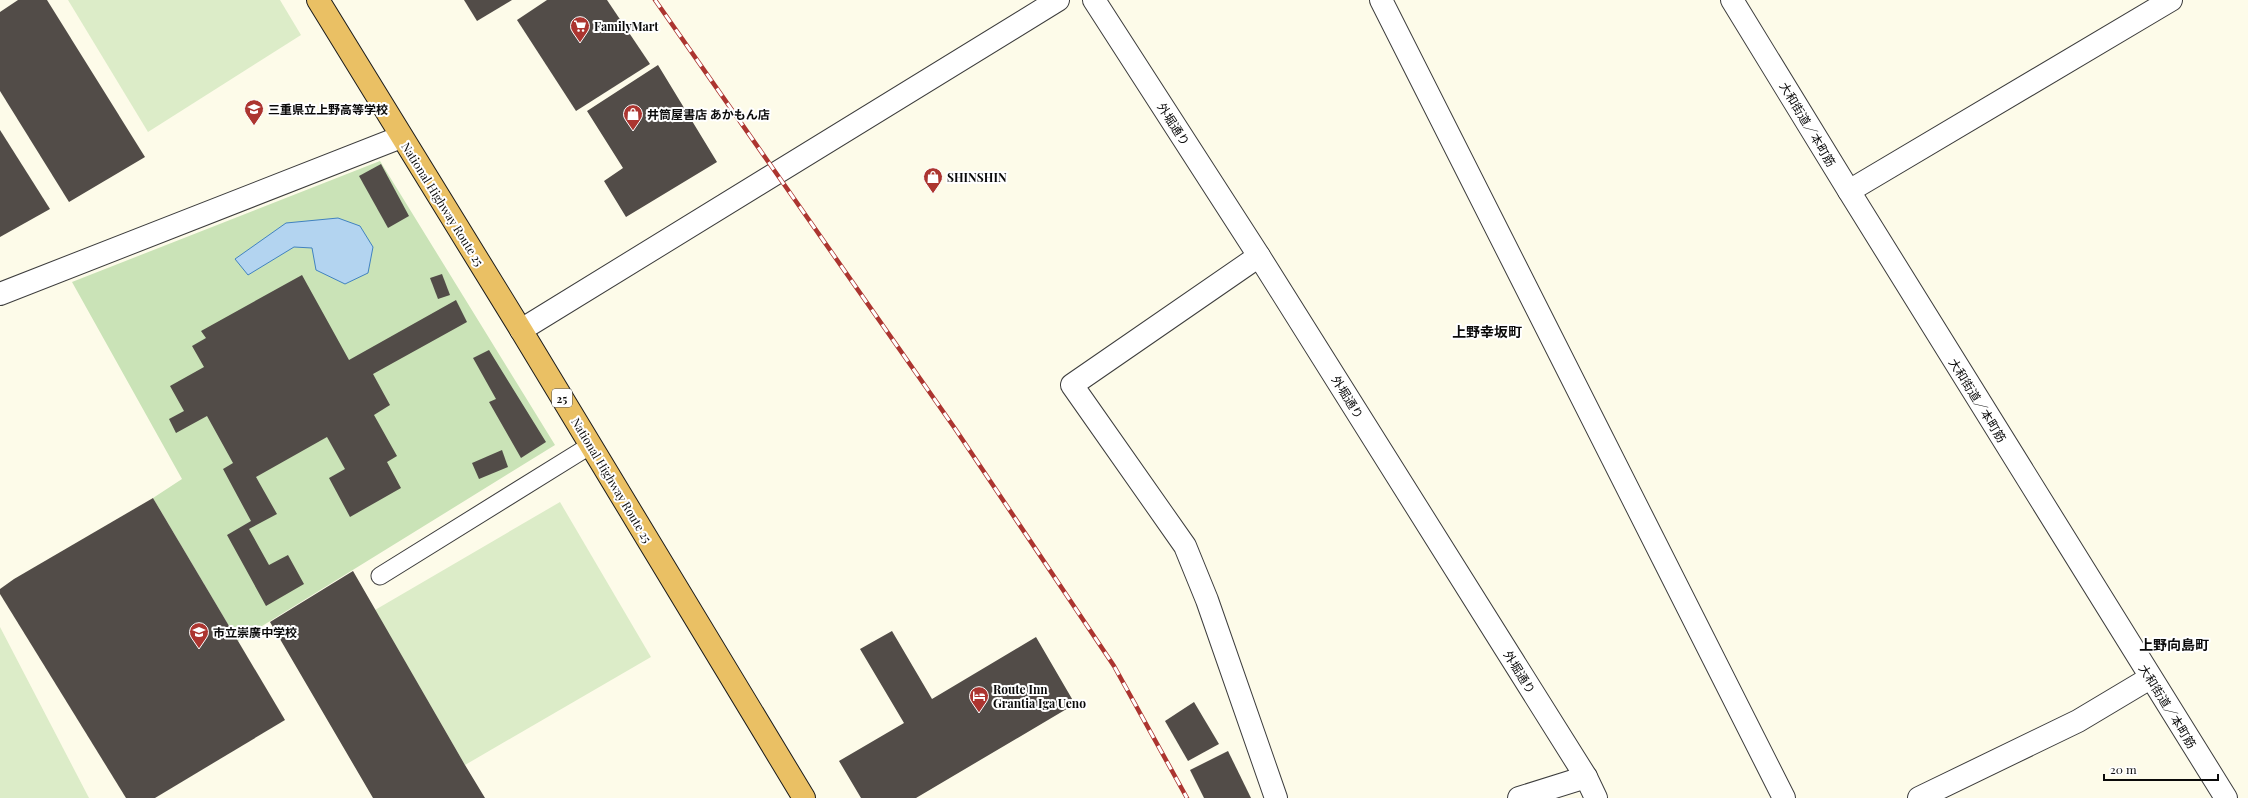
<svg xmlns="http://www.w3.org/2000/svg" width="2248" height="798" font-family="'Playfair Display','Noto Sans JP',serif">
  <rect width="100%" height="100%" fill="#fdfbe9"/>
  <path fill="#cae3b7" d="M380,161L555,445L238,641L153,498L182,479L72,282Z"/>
  <g fill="#dcecc8">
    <path d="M68,0H280L301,35L148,132Z"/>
    <path d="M560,502L651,657L465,765L375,610Z"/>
    <path d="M0,627L89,798H0Z"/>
  </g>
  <path fill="#b3d4f0" stroke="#4182c0" d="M338,218L360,226L373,247L368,273L345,284L316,270L312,248L294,247L248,275L235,259L286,223Z"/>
  <g fill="#524c48">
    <path d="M18,0H47L145,157L69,202L0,91V12Z"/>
    <path d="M464,0H512L477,21Z"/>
    <path d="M547,0H607L650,64L576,111L517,20Z"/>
    <path d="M658,65L717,162L626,217L604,181L623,168L587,111Z"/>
    <path d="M0,130L50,209L0,237Z"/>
    <path d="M381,164L409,216L388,228L359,176Z"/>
    <path d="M442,274L450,295L438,299L430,278Z"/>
    <path d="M302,275L349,360L456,300L467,322L373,374L390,405L374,415L397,456L387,462L401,488L350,517L329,478L345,469L327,437L256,477L277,514L249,529L269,565L288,555L304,584L266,606L227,535L251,521L223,469L233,463L207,416L176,433L169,419L184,411L170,386L204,367L192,346L206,338L201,331Z"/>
    <path d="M489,350L546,442L521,458L489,402L496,399L473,358Z"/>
    <path d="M502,450L508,467L479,479L472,463Z"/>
    <path d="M153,498L285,720L155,798H126L0,594V589L14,579Z"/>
    <path d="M353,571L465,765L485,798H373L270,622Z"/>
    <path d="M892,631L932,699L1036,637L1075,704L916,798H861L839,761L904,723L860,649Z"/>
    <path d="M1194,702L1219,744L1188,761L1165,721Z"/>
    <path d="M1228,751L1251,798H1204L1190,770Z"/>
  </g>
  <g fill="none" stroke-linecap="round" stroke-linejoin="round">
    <g stroke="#3d3d3d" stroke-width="19">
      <path id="service" d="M380,576L591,445"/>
    </g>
    <g stroke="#3d3d3d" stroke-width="24">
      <g id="minor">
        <path d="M1094,0L1259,256L1586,777L1596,798"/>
        <path d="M1381,0L1784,798"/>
        <path d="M1732,0L1849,191L2226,798"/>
        <path d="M1849,191L2171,0"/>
        <path d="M1259,256L1072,385L1185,546L1207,600L1276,798"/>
        <path d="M0,294L401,137"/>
        <path d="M521,330L1058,0"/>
        <path d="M1519,798L1586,777"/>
        <path d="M1919,798L2078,721L2150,678"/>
      </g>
    </g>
    <g stroke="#1b1b1b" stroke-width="24">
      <path id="trunk" d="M318,0L521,330L804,798"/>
    </g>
    <use href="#service" stroke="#fff" stroke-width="17"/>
    <use href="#minor" stroke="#fff" stroke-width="22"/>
    <use href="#trunk" stroke="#eac064" stroke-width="22"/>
    <g stroke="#ac3530" stroke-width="4.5">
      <path id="rail" d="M655,0L956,430L1114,666L1187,798"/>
    </g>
    <use href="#rail" stroke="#fff" stroke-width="3" stroke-dasharray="9" stroke-linecap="butt"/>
  </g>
  <defs>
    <g id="supermarket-pin" transform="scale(1)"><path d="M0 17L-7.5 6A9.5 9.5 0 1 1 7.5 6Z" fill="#ac3530" stroke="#fff"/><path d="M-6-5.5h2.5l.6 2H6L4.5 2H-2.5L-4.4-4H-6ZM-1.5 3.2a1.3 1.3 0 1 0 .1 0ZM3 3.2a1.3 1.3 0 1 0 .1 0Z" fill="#fff"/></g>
    <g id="school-pin" transform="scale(1)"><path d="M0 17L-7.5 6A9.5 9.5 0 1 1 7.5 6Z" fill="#ac3530" stroke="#fff"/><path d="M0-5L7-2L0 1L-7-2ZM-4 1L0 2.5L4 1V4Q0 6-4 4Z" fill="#fff"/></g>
    <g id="shop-pin" transform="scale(1)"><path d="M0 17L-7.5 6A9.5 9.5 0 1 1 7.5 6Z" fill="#ac3530" stroke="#fff"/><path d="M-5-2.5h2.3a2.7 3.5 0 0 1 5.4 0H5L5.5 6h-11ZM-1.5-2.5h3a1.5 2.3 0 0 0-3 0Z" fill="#fff"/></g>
    <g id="hotel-pin" transform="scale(1)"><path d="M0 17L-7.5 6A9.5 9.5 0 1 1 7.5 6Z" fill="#ac3530" stroke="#fff"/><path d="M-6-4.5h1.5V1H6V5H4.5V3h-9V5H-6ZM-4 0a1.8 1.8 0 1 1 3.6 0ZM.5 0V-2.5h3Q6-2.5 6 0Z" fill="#fff"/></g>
  </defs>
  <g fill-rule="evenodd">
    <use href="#supermarket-pin" x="580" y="26"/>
    <use href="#school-pin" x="254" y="109"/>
    <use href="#shop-pin" x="633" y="114"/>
    <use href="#shop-pin" x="933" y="177"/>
    <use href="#school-pin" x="199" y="632"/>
    <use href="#hotel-pin" x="979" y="696"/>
  </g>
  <g text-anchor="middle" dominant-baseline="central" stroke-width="4" stroke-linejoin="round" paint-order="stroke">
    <rect fill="#fff" stroke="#545454" stroke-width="1" x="552" y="389" width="20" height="18" rx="3"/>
    <g font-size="11" font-weight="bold" fill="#0a0a0a">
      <text x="562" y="398">25</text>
    </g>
    <g font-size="12" font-weight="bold" fill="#0a0a0a" stroke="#fff" text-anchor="start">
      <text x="594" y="26">FamilyMart</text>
      <text x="268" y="109">三重県立上野高等学校</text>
      <text x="647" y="114">井筒屋書店 あかもん店</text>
      <text x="947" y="177">SHINSHIN</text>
      <text x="213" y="632">市立崇廣中学校</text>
      <text x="993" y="689">Route Inn<tspan x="993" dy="14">Grantia Iga Ueno</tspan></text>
    </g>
    <g font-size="12" fill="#0a0a0a" stroke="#fff">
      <text transform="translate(1174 124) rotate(57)">外堀通り</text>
      <text transform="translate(1808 124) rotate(59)">大和街道／本町筋</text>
      <text transform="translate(443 204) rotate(58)">National Highway Route 25</text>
      <text transform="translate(1348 397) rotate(58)">外堀通り</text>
      <text transform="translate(1978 400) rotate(58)">大和街道／本町筋</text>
      <text transform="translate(612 480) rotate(59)">National Highway Route 25</text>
      <text transform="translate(1520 672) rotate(58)">外堀通り</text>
      <text transform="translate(2168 706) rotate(58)">大和街道／本町筋</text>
    </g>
    <g font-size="14" font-weight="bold" fill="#0a0a0a" stroke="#fff">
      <text x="1487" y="331">上野幸坂町</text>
      <text x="2174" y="644">上野向島町</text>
    </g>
  </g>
  <path d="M2104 774v6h114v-6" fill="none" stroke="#0a0a0a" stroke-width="2"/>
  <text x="2110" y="774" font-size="12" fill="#0a0a0a" stroke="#ffffff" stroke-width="3" paint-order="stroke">20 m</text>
</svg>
